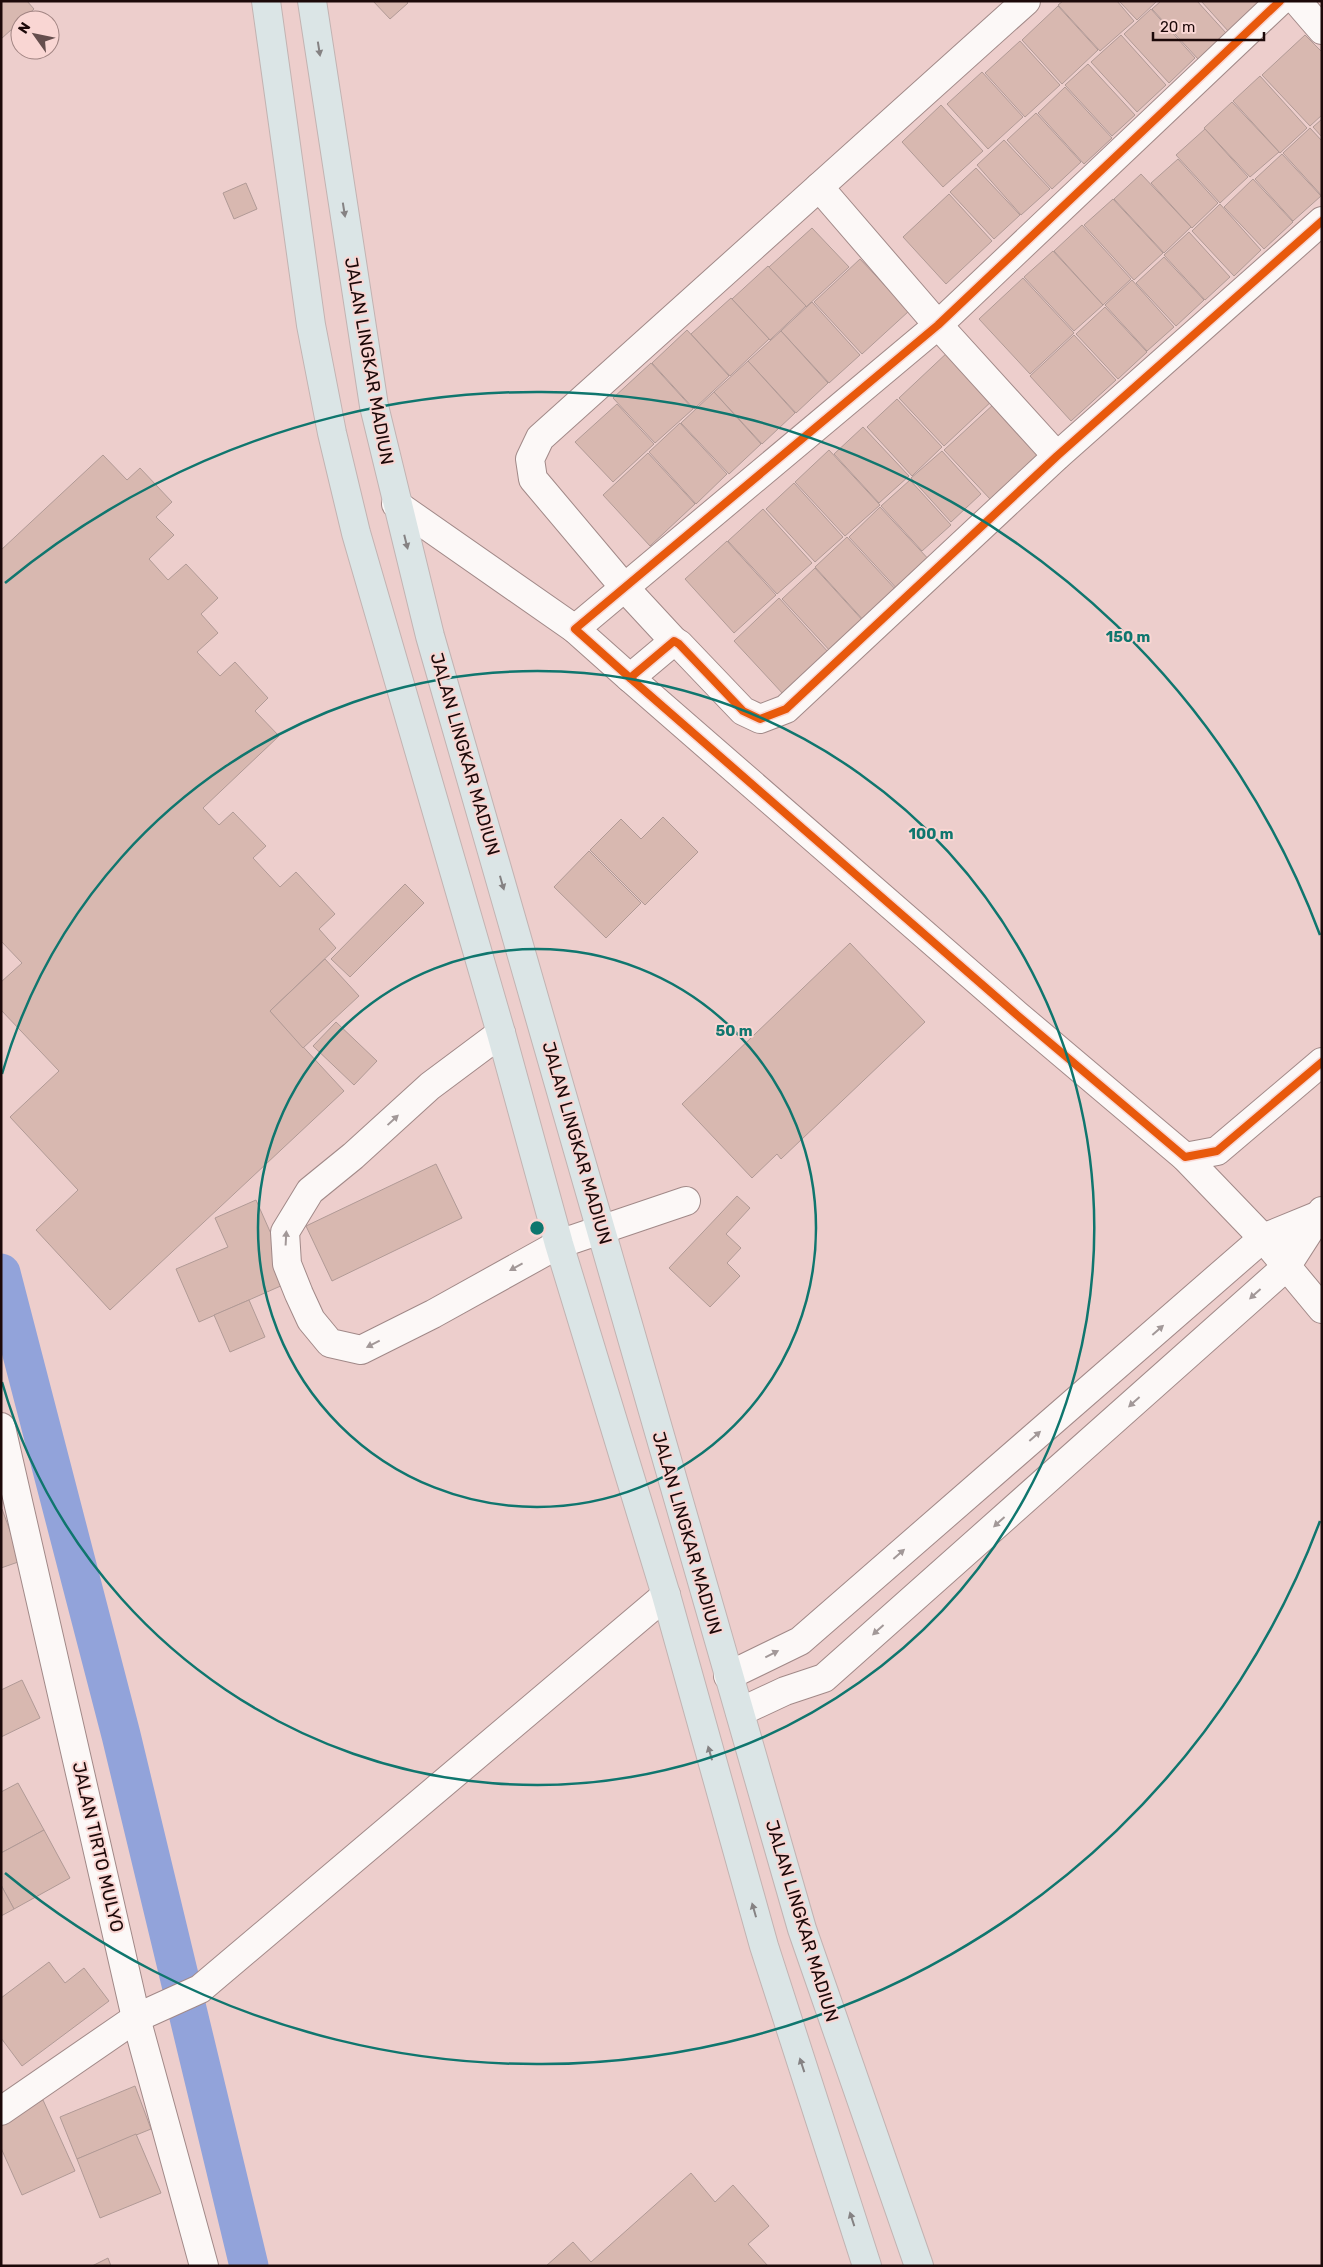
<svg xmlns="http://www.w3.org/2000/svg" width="1323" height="2267" font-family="Rubik,sans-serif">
  <rect width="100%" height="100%" fill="#edcecc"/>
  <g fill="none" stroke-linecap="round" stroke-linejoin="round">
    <path stroke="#92a3da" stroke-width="39" d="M1,1273L121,1735L249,2266"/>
  </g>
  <g fill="#d8b8b0" stroke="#b19a96">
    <path d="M1,1H27L34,9L1,39Z"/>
    <path d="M373,1H406L408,3L390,19Z"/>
    <path d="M1063,1H1117L1134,21L1100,51L1058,5Z"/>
    <path d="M1119,1H1157L1137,20Z"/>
    <path d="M1161,1H1197L1226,33L1198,59L1152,9Z"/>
    <path d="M1201,1H1261L1229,32Z"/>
    <path d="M1058,6L1098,50L1062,84L1022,40Z"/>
    <path d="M1151,9L1195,58L1169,83L1124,34Z"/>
    <path d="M1121,35L1166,85L1137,112L1091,62Z"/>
    <path d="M1305,35L1322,52V115L1310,126L1262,75Z"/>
    <path d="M1020,41L1060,85L1025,117L985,73Z"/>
    <path d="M1088,64L1135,115L1112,136L1065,85Z"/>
    <path d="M982,72L1023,117L988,149L947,104Z"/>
    <path d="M1260,76L1307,128L1280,153L1233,101Z"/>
    <path d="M1065,87L1112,138L1084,164L1038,113Z"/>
    <path d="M1232,102L1279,152L1250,177L1204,128Z"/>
    <path d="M941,105L983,151L943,187L902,142Z"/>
    <path d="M1036,113L1081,162L1052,189L1007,140Z"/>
    <path d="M1322,119V137L1313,127Z"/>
    <path d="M1310,128L1322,141V196L1283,153Z"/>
    <path d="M1205,129L1248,177L1220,203L1176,155Z"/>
    <path d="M1004,140L1050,189L1021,215L977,165Z"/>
    <path d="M1282,154L1321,196L1293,221L1255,179Z"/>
    <path d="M1178,159L1218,203L1192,228L1151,183Z"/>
    <path d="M976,168L1020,215L994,239L950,192Z"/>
    <path d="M1141,174L1191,227L1164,253L1114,199Z"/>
    <path d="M1253,179L1293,222L1264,249L1224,207Z"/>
    <path d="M246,183L257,209L234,219L223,193Z"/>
    <path d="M949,194L992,241L946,284L903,237Z"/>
    <path d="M1113,199L1163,253L1134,280L1084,225Z"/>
    <path d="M1220,204L1261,250L1234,276L1192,231Z"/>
    <path d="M1082,225L1131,279L1103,305L1054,251Z"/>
    <path d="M812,228L849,267L806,307L769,267Z"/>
    <path d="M1189,232L1230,277L1205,300L1164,255Z"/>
    <path d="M1053,251L1103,305L1074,331L1024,277Z"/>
    <path d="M1164,257L1204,300L1176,326L1136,283Z"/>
    <path d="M860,259L909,311L862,354L814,302Z"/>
    <path d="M768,266L806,306L770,340L732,299Z"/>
    <path d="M1023,278L1074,333L1030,374L979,319Z"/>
    <path d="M1132,280L1174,327L1147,351L1105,305Z"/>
    <path d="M731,298L769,339L730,376L691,334Z"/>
    <path d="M812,302L860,355L829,383L781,331Z"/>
    <path d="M1105,307L1147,352L1118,379L1076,334Z"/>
    <path d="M687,330L729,376L694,409L652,363Z"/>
    <path d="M781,331L828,383L796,413L748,361Z"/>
    <path d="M1074,335L1116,380L1071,421L1030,376Z"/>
    <path d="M949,351L994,399L944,446L899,398Z"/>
    <path d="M748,361L795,413L762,444L714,392Z"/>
    <path d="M651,363L693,409L655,443L613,398Z"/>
    <path d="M714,392L761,444L729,474L681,423Z"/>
    <path d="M897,399L942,447L912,476L867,427Z"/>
    <path d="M995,403L1040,453L990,499L944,450Z"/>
    <path d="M617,404L654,444L613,482L575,442Z"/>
    <path d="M680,423L727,474L696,504L649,452Z"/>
    <path d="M863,427L909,476L879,503L834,454Z"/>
    <path d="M829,450L880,505L845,536L795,482Z"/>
    <path d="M942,451L981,494L951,522L911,478Z"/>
    <path d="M648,453L695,504L650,546L603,495Z"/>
    <path d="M103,455L127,480L140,468L172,502L156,517L174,535L149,559L168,580L186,564L218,598L201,614L218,633L197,652L220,676L235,662L268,698L255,711L279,736L203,808L219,825L233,812L266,846L253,858L280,887L296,872L335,914L319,929L336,948L270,1011L344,1091L110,1310L36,1230L78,1190L10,1117L59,1071L1,1010V982L22,963L1,941V550Z"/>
    <path d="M910,480L951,525L922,551L881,506Z"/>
    <path d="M794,483L843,537L815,562L766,509Z"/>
    <path d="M880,507L932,563L900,592L849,537Z"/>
    <path d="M763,509L812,563L777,594L728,541Z"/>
    <path d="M847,537L898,592L866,623L815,567Z"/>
    <path d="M727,541L776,595L734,633L685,579Z"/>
    <path d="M815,568L865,623L832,653L782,599Z"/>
    <path d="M779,598L829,653L784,695L734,641Z"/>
    <path d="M663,817L698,852L645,905L590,850L621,819L641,839Z"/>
    <path d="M589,851L641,903L606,938L554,887Z"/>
    <path d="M405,884L424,903L350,977L331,959Z"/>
    <path d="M850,943L925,1022L781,1159L777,1154L752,1178L682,1104Z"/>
    <path d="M325,959L359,996L303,1048L270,1011Z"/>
    <path d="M336,1022L377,1061L354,1085L313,1046Z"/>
    <path d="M436,1164L462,1218L332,1281L306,1226Z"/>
    <path d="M737,1196L750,1208L726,1234L741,1248L727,1263L740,1276L710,1307L669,1268Z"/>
    <path d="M256,1200L292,1281L199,1322L176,1269L228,1247L215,1218Z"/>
    <path d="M249,1300L265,1337L230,1352L214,1315Z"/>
    <path d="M2,1509L21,1561L1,1568V1509Z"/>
    <path d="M22,1680L40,1718L1,1737V1690Z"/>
    <path d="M18,1783L44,1830L1,1853V1792Z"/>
    <path d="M44,1830L70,1878L14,1909L1,1885V1853Z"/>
    <path d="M1,1885L14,1909L1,1916Z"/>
    <path d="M49,1962L65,1983L84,1968L109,2001L22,2066L1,2038V1998Z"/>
    <path d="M135,2086L151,2129L77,2159L60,2117Z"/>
    <path d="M43,2100L75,2171L22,2195L1,2148V2119Z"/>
    <path d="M136,2134L161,2193L100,2218L77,2159Z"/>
    <path d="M691,2173L715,2202L733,2185L769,2226L748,2244L768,2266H546L573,2242L591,2262Z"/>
    <path d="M108,2258L111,2266H92Z"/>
  </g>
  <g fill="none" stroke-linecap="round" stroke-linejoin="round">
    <g stroke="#a18988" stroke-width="30">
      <g id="minor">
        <path d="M1280,1L938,325L575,629L630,678L674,641L679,644L743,711L760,719L786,709L1057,456L1322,221"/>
        <path d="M1297,1L1322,30"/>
        <path d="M819,187L938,325L1057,456"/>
        <path d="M396,504L575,629"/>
        <path d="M674,641L624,587L533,479L530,459L540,438L1026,1"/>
        <path d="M630,678L1017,1015L1185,1157L1217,1151L1322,1062"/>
        <path d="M501,1033L430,1086L353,1156L310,1191L285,1232L287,1264L299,1294L311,1320L330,1343L361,1350L433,1314L559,1244L686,1201"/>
        <path d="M1185,1157L1263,1238L1322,1309"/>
        <path d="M1,1427L136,2018L204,2266"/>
        <path d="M728,1676L800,1641L1263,1238L1317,1216"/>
        <path d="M740,1712L785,1691L824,1678L1286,1267L1322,1211"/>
        <path d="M1,2111L136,2018L200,1989L666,1595"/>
      </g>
    </g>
    <g stroke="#c2b3b2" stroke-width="30">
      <g id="major">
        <path d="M266,1L311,325L332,433L356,533L501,1033L559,1244L666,1595L764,1946L867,2266"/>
        <path d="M312,1L374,406L430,636L802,1929L919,2266"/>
      </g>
    </g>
    <use href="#minor" stroke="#fcf8f7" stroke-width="28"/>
    <use href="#major" stroke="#dbe5e6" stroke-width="28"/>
    <g stroke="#f9d6d3" stroke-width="11">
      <g id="cycleway">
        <path d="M1280,1L938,325L575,629L630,678L674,641L679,644L743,711L760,719L786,709L1057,456L1322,221"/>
        <path d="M630,678L1017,1015L1185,1157L1217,1151L1322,1062"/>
      </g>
    </g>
    <use href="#cycleway" stroke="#e8590c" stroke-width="8"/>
  </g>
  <defs><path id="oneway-solid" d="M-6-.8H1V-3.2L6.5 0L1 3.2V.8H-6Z" transform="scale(1.25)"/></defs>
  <g fill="#858283">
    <use href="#oneway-solid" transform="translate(319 49) rotate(81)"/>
    <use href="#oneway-solid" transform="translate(344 210) rotate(81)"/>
    <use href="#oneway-solid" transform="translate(406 542) rotate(76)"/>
    <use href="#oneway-solid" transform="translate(502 883) rotate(74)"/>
    <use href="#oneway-solid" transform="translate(710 1753) rotate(-106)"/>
    <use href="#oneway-solid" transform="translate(754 1910) rotate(-106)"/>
    <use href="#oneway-solid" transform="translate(802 2065) rotate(-108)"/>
    <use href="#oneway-solid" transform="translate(852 2219) rotate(-108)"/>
  </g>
  <g fill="#a29898">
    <use href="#oneway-solid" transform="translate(393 1120) rotate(-43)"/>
    <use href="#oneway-solid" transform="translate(286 1238) rotate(-87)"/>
    <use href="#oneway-solid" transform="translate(516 1267) rotate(151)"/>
    <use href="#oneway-solid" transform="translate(1255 1294) rotate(138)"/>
    <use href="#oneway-solid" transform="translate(1158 1330) rotate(-41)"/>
    <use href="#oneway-solid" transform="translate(373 1344) rotate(153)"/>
    <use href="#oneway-solid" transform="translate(1134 1402) rotate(138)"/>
    <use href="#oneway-solid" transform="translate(1035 1436) rotate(-41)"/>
    <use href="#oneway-solid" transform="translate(999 1522) rotate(138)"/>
    <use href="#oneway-solid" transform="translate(899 1554) rotate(-41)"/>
    <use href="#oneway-solid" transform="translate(878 1630) rotate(138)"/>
    <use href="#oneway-solid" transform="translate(772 1654) rotate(-27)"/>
  </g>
  <g fill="none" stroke="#0f766e" stroke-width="2.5">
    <circle cx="537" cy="1228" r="279"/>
    <path d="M2 1074A557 557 0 1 1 2 1382"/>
    <path d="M1320 1521A836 836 0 0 1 5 1873M5 583A836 836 0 0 1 1320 935"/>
  </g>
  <g text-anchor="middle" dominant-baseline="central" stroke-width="4" stroke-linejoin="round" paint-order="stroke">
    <g font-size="18" fill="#1c0909" stroke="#f9d6d3">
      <text transform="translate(369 361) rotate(80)">JALAN LINGKAR MADIUN</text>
      <text transform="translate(465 754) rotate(74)">JALAN LINGKAR MADIUN</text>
      <text transform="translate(577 1143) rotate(74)">JALAN LINGKAR MADIUN</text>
      <text transform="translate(687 1533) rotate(74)">JALAN LINGKAR MADIUN</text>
      <text transform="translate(98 1847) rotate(77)">JALAN TIRTO MULYO</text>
      <text transform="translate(802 1921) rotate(73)">JALAN LINGKAR MADIUN</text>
    </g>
  </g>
  <circle cx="537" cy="1228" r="8" fill="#0f766e" stroke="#f9d6d3" stroke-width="2.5"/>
  <g font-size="15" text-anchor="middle" font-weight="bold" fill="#0f766e" stroke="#f9d6d3" stroke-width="4" stroke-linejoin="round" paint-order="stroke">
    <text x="1128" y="642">150 m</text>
    <text x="931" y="839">100 m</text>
    <text x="734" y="1036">50 m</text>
  </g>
  <rect width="1323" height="2267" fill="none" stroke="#1c0909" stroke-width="5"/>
  <g transform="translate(35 35) rotate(303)"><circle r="24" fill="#f9d6d3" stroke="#a18482"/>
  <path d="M0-4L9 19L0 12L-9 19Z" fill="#654e4d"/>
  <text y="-8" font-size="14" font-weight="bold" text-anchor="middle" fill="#1c0909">N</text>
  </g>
  <path d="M1153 32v8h111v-8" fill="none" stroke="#1c0909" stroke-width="2.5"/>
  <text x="1160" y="32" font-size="15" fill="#1c0909" stroke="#f9d6d3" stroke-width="4" paint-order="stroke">20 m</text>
</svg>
